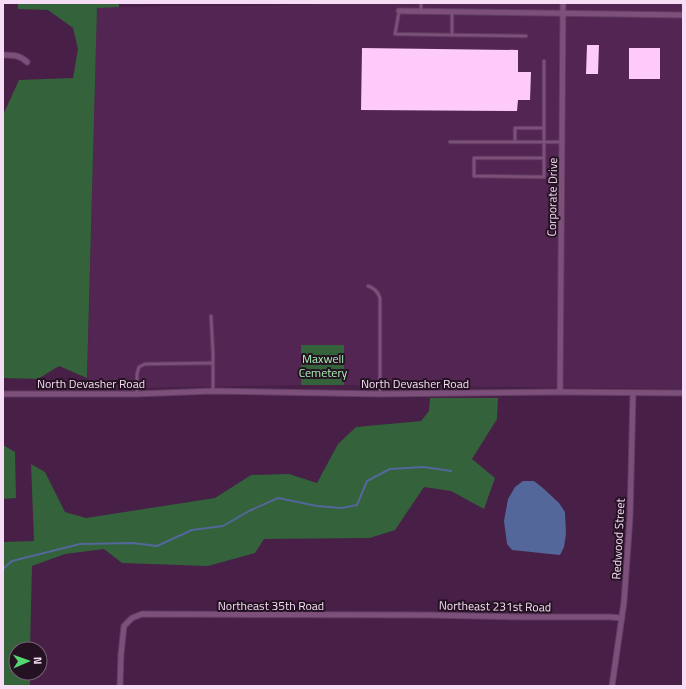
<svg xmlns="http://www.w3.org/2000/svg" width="686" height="689" font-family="'Titillium Web',sans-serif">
  <rect width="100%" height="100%" fill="#471f47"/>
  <path fill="#532553" d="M313,3H683V389L344,385V345H301V385L87,389L97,7L313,5Z"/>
  <g fill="#33623b">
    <path d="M18,3H119V7L97,8L87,378L59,366L38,379L3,378V332L4,331L3,237V115L19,80L73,78L78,49L73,28L48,10L18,9Z"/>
    <rect x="301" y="345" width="43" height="40"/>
    <path d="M430,398H498L497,419L472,459L495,478L484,509L451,491L424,487L395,530L370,538L264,539L255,553L208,566L122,563L104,549L65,554L32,566L30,649H16V673H30V686H3V542L34,541L31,464L45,472L65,512L86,518L215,498L251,475L289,474L317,483L338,444L356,427L421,421L429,411Z"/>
    <path d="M3,445L15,452L16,498L3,499Z"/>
  </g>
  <path fill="#54679a" d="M523,481H534L544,489L559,503L565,512L566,534L564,547L560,555L512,550L507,544L504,521L508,499L515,487Z"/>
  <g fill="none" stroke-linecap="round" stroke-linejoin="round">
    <path stroke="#54679a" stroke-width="2" d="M3,569L12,561L80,544L133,543L157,546L192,530L223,526L249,511L278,498L317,506L342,508L357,505L367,481L390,469L424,467L451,471"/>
  </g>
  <g fill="#fdcafa">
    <path d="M587,45H599L598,74H586Z"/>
    <path d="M362,48L518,50V72H531L530,100H518L517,111L361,110Z"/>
    <rect x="629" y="48" width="31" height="31"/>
  </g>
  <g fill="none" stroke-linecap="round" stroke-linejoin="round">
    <g stroke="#613d60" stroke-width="4.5">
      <g id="lane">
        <path d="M421,3V11"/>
        <path d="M399,12L395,34L452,35V13"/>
        <path d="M452,35L526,36"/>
        <path d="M544,61V177L474,176V158H544"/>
        <path d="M450,142H561"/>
        <path d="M515,142V128H544"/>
        <path d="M368,286C375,288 378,292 380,298V394"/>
        <path d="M211,316L213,353V363"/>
        <path d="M137,394V374L139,367L145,364L213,363V391"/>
      </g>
    </g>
    <g stroke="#613d60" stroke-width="7">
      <g id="street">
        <path d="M399,11L683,15"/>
        <path d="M3,55C13,55 20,55 27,62"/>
        <path d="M560,392L563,3"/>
        <path d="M3,394H137L213,391L380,394L560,392L683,393"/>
        <path d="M120,686L121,654L124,626L132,618L142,614L427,615L525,617H610L622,618"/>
        <path d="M612,686L624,602L630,517L633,393"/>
      </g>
    </g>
    <use href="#lane" stroke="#7c507b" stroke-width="2.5"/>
    <use href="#street" stroke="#7c507b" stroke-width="5"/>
  </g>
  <g text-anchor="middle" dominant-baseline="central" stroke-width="4" stroke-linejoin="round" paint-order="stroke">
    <g font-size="12" fill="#f6dcf4" stroke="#241223">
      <text transform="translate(552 197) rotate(-89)">Corporate Drive</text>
      <text x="91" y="383">North Devasher Road</text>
      <text x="415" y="383">North Devasher Road</text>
      <text transform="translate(618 539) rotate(-87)">Redwood Street</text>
      <text x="271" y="605">Northeast 35th Road</text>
      <text transform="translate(495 606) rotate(1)">Northeast 231st Road</text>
    </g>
    <g font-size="12" fill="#a9f3b2" stroke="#241223">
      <text x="323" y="358">Maxwell<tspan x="323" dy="14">Cemetery</tspan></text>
    </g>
  </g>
  <rect width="686" height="689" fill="none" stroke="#f6dcf4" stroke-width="8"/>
  <g transform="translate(28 661) rotate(88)"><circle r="19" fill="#241223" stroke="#786377"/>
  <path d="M0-3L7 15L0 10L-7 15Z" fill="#56d671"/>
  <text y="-6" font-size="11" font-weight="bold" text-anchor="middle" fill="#f6dcf4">N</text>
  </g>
</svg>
